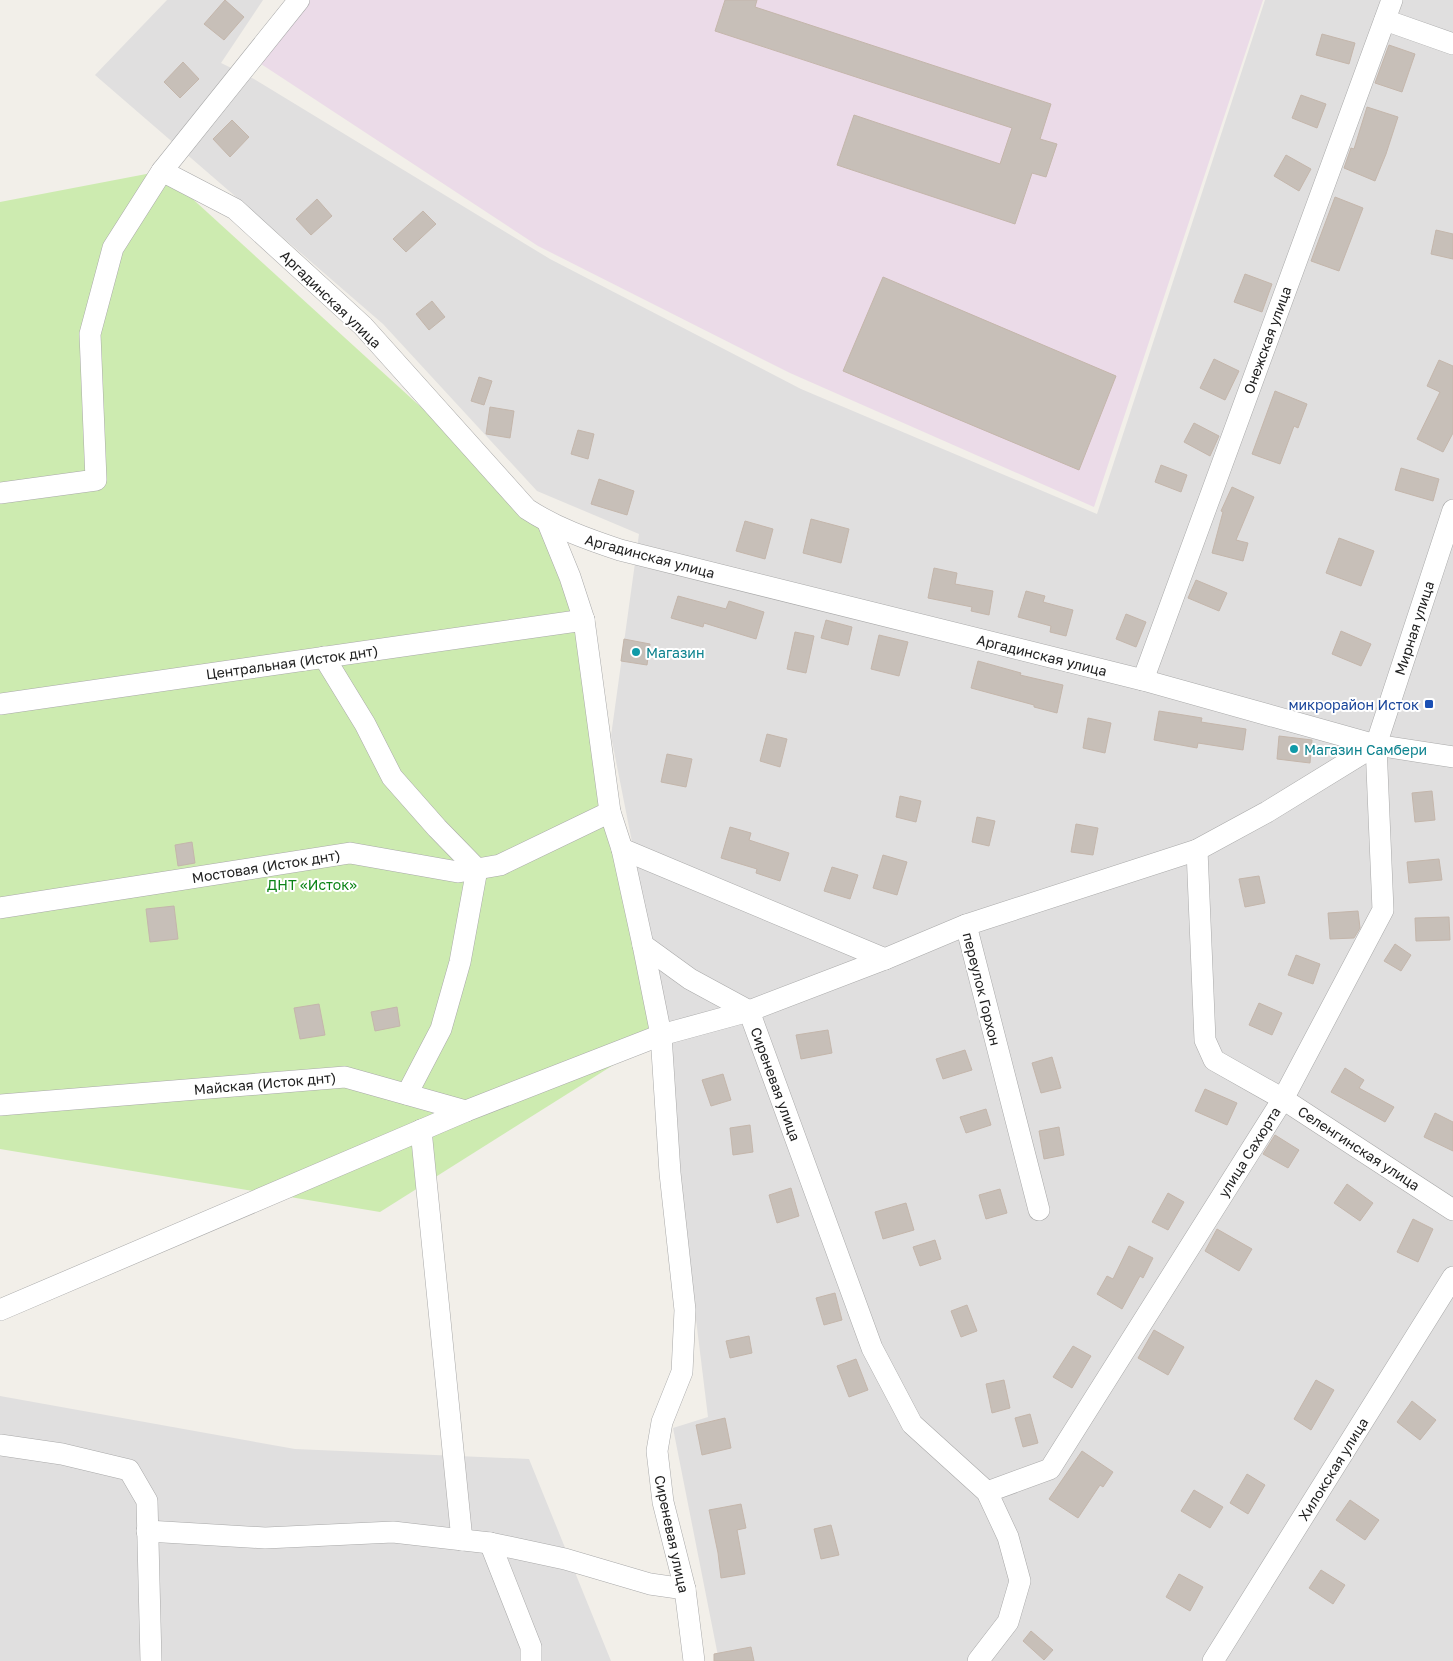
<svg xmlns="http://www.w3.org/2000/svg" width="1453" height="1661" font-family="'Golos Text',sans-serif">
  <rect width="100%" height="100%" fill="#f2efe9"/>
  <g fill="#e0dfdf">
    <path d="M167,0H263L221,63L254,79L550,259L801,389L1097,514L1265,0H1453V1661H719L673,1428L708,1417L661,1035L632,842L611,736L639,534L537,491L383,324L95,75Z"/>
    <path d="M0,1396L295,1449L529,1459L611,1661H0Z"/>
  </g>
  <path fill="#ebdbe8" d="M299,0H1263L1094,507L790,373L538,246L258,62Z"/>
  <path fill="#cdebb0" d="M162,171L548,523L584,620L661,1035L380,1212L0,1149V202Z"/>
  <g fill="#c7bfb8" stroke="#c4b6ab">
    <path d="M225,0L244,17L224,40L204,24Z"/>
    <path d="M725,0H757L755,7L1051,104L1040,139L1057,144L1046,177L1032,173L1015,224L837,165L854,115L1000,164L1012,128L715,31Z"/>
    <path d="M1322,34L1355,43L1349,64L1316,55Z"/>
    <path d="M1389,45L1415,54L1402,92L1375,83Z"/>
    <path d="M183,62L199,79L180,98L164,82Z"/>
    <path d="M1301,95L1326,104L1317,128L1292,118Z"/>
    <path d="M1367,107L1398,117L1386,154L1375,181L1344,168L1351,148L1354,149Z"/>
    <path d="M232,120L249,137L230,157L213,139Z"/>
    <path d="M1286,155L1311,169L1299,191L1274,176Z"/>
    <path d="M1335,197L1363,208L1339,271L1311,261Z"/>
    <path d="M317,199L332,216L311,235L296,219Z"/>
    <path d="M423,211L436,224L406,252L393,239Z"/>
    <path d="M1436,230L1453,234V259L1431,254Z"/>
    <path d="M1245,274L1272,284L1262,312L1234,302Z"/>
    <path d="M883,277L1116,376L1079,470L843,371Z"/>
    <path d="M432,301L445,317L429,330L416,314Z"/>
    <path d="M1214,359L1239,371L1225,400L1200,388Z"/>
    <path d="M1439,360L1453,366V433L1443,452L1417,439L1440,392L1427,386Z"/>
    <path d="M479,377L492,381L484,405L471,401Z"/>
    <path d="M1275,391L1307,404L1298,428L1294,426L1280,464L1252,454Z"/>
    <path d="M490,407L514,411L510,438L486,434Z"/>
    <path d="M1194,423L1219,436L1210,456L1184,442Z"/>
    <path d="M578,430L594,434L588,459L571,454Z"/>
    <path d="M1161,465L1187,475L1181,492L1155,482Z"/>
    <path d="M1401,468L1439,479L1433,501L1395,490Z"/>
    <path d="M599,479L634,491L627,515L591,504Z"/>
    <path d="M1232,487L1254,497L1236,540L1248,543L1243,561L1212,553L1223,512L1221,511Z"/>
    <path d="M811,519L849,529L841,563L803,553Z"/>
    <path d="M745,521L773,529L765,559L736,551Z"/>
    <path d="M1339,538L1374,551L1361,586L1326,573Z"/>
    <path d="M934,568L957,573L955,584L993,591L989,615L971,611L972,607L928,598Z"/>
    <path d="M1196,580L1227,593L1219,611L1188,598Z"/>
    <path d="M1026,591L1045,596L1043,602L1073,610L1066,636L1050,632L1051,626L1018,617Z"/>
    <path d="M678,596L726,609L729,601L764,612L756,639L704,623L703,627L671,618Z"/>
    <path d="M1126,614L1146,622L1136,647L1116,639Z"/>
    <path d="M826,620L852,627L848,645L821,638Z"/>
    <path d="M1341,631L1371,644L1361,666L1332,654Z"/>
    <path d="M795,632L814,636L806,673L787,669Z"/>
    <path d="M879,635L908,642L899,676L871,669Z"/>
    <path d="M624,639L650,644L647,665L621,661Z"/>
    <path d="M978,661L1021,673L1020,675L1063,685L1057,713L1034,707V705L971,688Z"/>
    <path d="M1159,711L1202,718L1201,722L1246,729L1243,750L1198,743L1197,748L1154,740Z"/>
    <path d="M1088,718L1111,723L1105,753L1083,748Z"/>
    <path d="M767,734L787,739L780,767L760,761Z"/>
    <path d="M1279,736L1312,740L1310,763L1277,759Z"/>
    <path d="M667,754L692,759L686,787L661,782Z"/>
    <path d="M1432,791L1435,820L1415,822L1412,793Z"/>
    <path d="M900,796L921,801L916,822L896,817Z"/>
    <path d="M977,817L995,821L989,846L972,842Z"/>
    <path d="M1076,824L1098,828L1093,855L1071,852Z"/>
    <path d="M730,827L751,833L749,840L789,853L780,881L756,873L757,869L721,858Z"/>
    <path d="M192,842L195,863L178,866L175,845Z"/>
    <path d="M883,855L907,862L897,895L873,888Z"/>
    <path d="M1439,859L1442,880L1409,883L1407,862Z"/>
    <path d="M832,867L858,875L850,899L824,891Z"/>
    <path d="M1259,876L1265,903L1245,907L1239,879Z"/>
    <path d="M174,906L178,939L150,942L146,909Z"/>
    <path d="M1358,911L1360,928L1354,938L1330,939L1328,913Z"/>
    <path d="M1449,917L1450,940L1416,941L1415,918Z"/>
    <path d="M1395,944L1411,955L1401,971L1384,961Z"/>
    <path d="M1296,955L1320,964L1313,984L1288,975Z"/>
    <path d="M1259,1003L1282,1013L1272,1035L1249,1025Z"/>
    <path d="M319,1004L325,1035L300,1039L294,1008Z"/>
    <path d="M397,1007L400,1026L375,1031L371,1012Z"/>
    <path d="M828,1030L832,1053L801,1059L796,1035Z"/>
    <path d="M965,1050L972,1070L943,1079L936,1059Z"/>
    <path d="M1052,1057L1061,1088L1041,1093L1032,1063Z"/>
    <path d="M1345,1068L1364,1080L1359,1088L1394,1107L1385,1122L1331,1092Z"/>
    <path d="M723,1074L731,1100L711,1106L702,1080Z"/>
    <path d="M1205,1089L1237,1103L1227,1125L1195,1111Z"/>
    <path d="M986,1109L991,1125L966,1133L960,1117Z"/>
    <path d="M1435,1113L1453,1122V1151L1424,1137Z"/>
    <path d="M750,1125L753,1152L733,1155L730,1128Z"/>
    <path d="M1059,1127L1064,1155L1044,1159L1039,1131Z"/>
    <path d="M1275,1135L1299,1150L1288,1168L1263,1154Z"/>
    <path d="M1347,1184L1373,1203L1360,1221L1334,1203Z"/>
    <path d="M791,1188L799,1216L777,1223L769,1195Z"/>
    <path d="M1000,1189L1007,1213L986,1219L979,1195Z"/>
    <path d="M1168,1193L1184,1202L1168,1230L1152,1222Z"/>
    <path d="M906,1203L914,1230L883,1239L875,1212Z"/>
    <path d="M1413,1219L1433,1229L1418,1262L1397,1252Z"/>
    <path d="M1217,1229L1252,1249L1239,1271L1205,1251Z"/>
    <path d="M935,1240L941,1259L920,1266L913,1247Z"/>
    <path d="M1129,1246L1153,1258L1143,1278L1140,1276L1122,1309L1097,1294L1107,1276L1113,1279Z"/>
    <path d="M835,1293L842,1320L824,1325L816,1298Z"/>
    <path d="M967,1305L977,1331L961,1337L951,1311Z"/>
    <path d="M1154,1330L1184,1347L1168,1375L1138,1358Z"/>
    <path d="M749,1336L752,1353L730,1358L726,1341Z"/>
    <path d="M1073,1346L1091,1356L1072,1388L1053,1377Z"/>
    <path d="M856,1359L868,1390L849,1397L837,1366Z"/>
    <path d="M1004,1380L1010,1408L992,1413L986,1384Z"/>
    <path d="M1316,1380L1334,1390L1311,1430L1294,1419Z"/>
    <path d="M1412,1401L1436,1420L1420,1440L1397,1422Z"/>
    <path d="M1030,1414L1038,1443L1023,1447L1015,1418Z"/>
    <path d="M725,1418L731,1448L702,1455L696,1425Z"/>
    <path d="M1082,1451L1113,1472L1103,1487L1100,1485L1078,1518L1049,1499Z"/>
    <path d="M1247,1474L1265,1485L1248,1514L1230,1503Z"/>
    <path d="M1194,1490L1223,1507L1210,1528L1181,1511Z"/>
    <path d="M1350,1500L1379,1520L1365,1540L1336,1520Z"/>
    <path d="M741,1504L746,1528L737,1530L745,1574L721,1578L718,1553L709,1510Z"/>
    <path d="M831,1525L839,1555L821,1559L814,1529Z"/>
    <path d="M1321,1570L1345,1585L1333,1604L1309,1588Z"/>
    <path d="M1179,1574L1203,1587L1190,1611L1166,1597Z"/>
    <path d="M1031,1631L1053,1650L1044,1660L1023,1641Z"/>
    <path d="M751,1647L754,1661H714V1654Z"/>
  </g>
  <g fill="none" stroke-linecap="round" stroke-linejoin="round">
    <g stroke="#a9a9a9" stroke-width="22">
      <g id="minor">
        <path d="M1385,20L1453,44"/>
        <path d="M162,171L235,209L363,326L527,509C556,528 587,539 620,550L1143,680L1376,745L1453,757"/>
        <path d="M0,493L96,480L90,334L113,248L162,171L299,0"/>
        <path d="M548,523L570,577L584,620L610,812L622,849L643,945L690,979L749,1011"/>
        <path d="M324,657L365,724L392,777L437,828L477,869L460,962L441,1029L407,1094"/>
        <path d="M1143,680L1392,0"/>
        <path d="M0,704L584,620"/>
        <path d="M622,849L885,959L966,925L1039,1210"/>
        <path d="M1197,850L1205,1040L1214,1060L1283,1099L1453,1210"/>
        <path d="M0,908L350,853L458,872L477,869L500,865L610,812"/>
        <path d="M966,925L1197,850L1267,812L1376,745"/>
        <path d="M749,1011L872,1348L912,1424L987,1492L1008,1537L1020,1581L1008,1622L978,1661"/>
        <path d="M0,1105L345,1077L466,1111L661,1035L643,945"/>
        <path d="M421,1130L462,1540"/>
        <path d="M0,1310L466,1111"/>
        <path d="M0,1445L62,1454L129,1470L147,1501L151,1661"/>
        <path d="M987,1492L1050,1469L1283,1099L1383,910L1376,745L1453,510"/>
        <path d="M147,1531L265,1538L393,1532L490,1543L565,1559L650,1584L685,1589"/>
        <path d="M490,1543L531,1647V1661"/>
        <path d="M694,1661L685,1589L663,1502L657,1451L662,1422L682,1372L685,1310L670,1173L661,1035L749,1011L885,959"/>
        <path d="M1213,1661L1453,1277"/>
      </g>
    </g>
    <use href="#minor" stroke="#fff" stroke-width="21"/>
  </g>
  <g fill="#0f9aa8" stroke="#fff" stroke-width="2">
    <circle cx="636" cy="652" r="5"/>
    <circle cx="1294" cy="749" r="5"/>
  </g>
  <rect fill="#1a4fb4" stroke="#fff" stroke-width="2" x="1424" y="699" width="10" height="10" rx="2.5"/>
  <g text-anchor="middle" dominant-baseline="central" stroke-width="4" stroke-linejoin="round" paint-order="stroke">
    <g font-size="14" fill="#222" stroke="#fff">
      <text transform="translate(331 299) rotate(44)">Аргадинская улица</text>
      <text transform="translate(1267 340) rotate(-70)">Онежская улица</text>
      <text transform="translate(650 556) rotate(15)">Аргадинская улица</text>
      <text transform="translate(1414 628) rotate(-72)">Мирная улица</text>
      <text transform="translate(1042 655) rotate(14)">Аргадинская улица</text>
      <text transform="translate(292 662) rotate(-8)">Центральная (Исток днт)</text>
      <text transform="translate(266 866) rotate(-9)">Мостовая (Исток днт)</text>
      <text transform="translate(982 989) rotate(76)">переулок Горхон</text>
      <text transform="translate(265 1083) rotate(-5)">Майская (Исток днт)</text>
      <text transform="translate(776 1084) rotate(70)">Сиреневая улица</text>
      <text transform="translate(1359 1148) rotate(33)">Селенгинская улица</text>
      <text transform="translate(1249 1152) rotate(-58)">улица Сахюрта</text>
      <text transform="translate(1333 1469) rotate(-58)">Хилокская улица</text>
      <text transform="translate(672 1534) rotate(78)">Сиреневая улица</text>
    </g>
    <g font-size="14" fill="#0d838f" stroke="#fff" text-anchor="start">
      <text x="646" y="652">Магазин</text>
      <text x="1304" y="749">Магазин Самбери</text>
    </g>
    <g font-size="14" fill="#164399" stroke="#fff" text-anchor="end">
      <text x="1419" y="704">микрорайон Исток</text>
    </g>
    <g font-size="14" fill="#0c8416" stroke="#fff">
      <text x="312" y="884">ДНТ «Исток»</text>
    </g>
  </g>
</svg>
